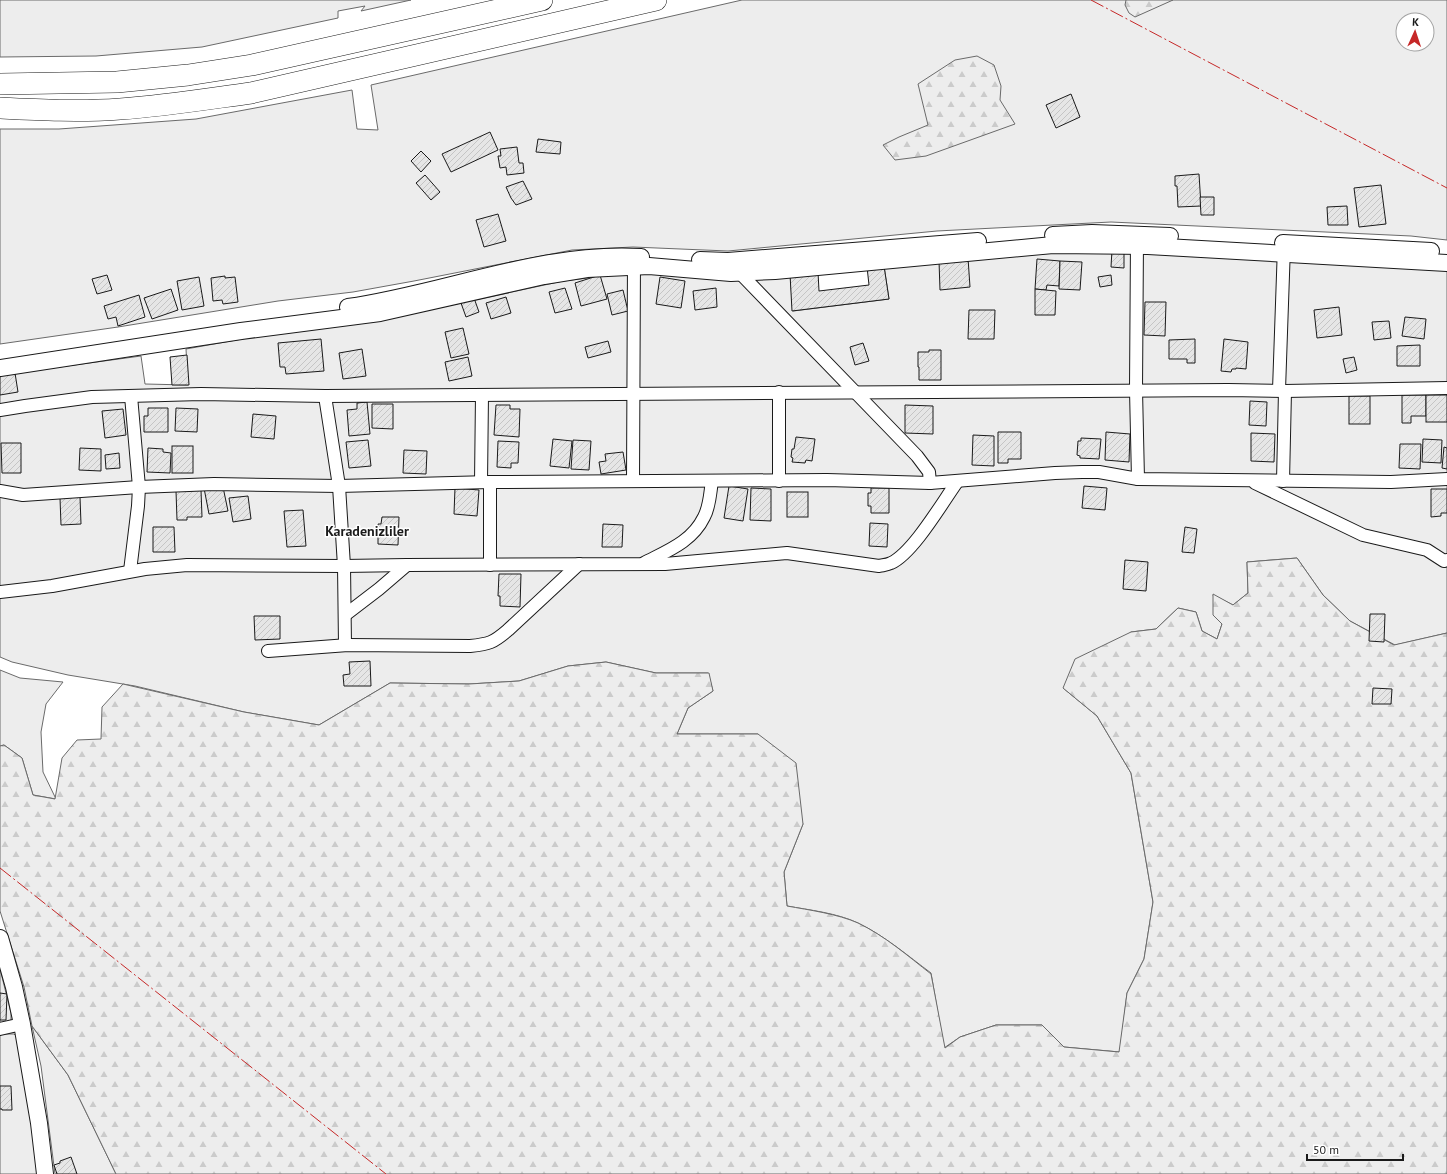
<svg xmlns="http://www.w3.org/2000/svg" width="1447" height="1174" font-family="'PT Sans',sans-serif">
  <defs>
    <pattern id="forest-firs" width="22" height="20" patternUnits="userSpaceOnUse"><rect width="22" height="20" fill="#ededed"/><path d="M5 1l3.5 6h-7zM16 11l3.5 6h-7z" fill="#cbcbcb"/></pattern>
    <pattern id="building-hatch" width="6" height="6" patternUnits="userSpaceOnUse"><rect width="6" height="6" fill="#e6e6e6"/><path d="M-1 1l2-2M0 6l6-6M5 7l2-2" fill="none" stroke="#c5c5c5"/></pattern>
  </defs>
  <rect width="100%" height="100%" fill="#fff"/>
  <g fill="#ededed" stroke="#6a6a6a" fill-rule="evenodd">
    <path d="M0,0H411L361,11L365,6L338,11V18L202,47L96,56L0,57Z"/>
    <path d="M742,0H1447V240L1411,236L1111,222L937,231L728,251L633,247L572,250L414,281L353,292L278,301L118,327L0,344V129H59L196,119L352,90L357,129L378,130L371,85ZM1403,20H1427V44H1403Z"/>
    <path d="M1091,249L1447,268V633L1395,645L1350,621L1323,595L1297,558L1247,562L1248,593L1233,605L1213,595L1222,624L1217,639L1202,631L1196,612L1178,608L1156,629L1131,632L1063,688L1097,716L1131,773L1153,902L1144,959L1127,993L1120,1052L1064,1047L1042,1025H996L960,1037L944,1048L931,973C908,956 885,936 858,923C837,913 809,910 787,906L784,872L803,824L758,734H677L688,708L713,691L708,673H656L606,662L568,666L519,681L469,684L390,683L319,725L244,712L135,686L68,675L12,662L0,657V375L141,356L145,384L188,385L186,349L270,334L382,320L563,281L622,274H790L793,311L889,299L884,266Z"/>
    <path d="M0,670L20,678L63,682L46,704L41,732L43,772L56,799L33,795L22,758L4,745L0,746Z"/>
    <path d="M0,969L11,1013V1021L0,1026Z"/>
    <path d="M32,1026L68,1075L116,1174H55L41,1066Z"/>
    <path d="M0,1034H14L18,1038L35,1137L37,1174H0Z"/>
  </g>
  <g fill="url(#forest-firs)" stroke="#6a6a6a">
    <path d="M1126,0H1173L1135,17L1129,13L1125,5Z"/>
    <path d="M977,56L994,65L1001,86L1000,100L1015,124L926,156L895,160L883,145L899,137L928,125L918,84L955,60Z"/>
    <path d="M1297,558L1323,595L1350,621L1394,645L1447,633V1174H116L68,1075L32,1026L24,987L0,911V746L4,745L22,758L33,795L55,799L62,758L77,740L101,739L102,707L123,684L244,712L319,725L390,683L469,684L519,681L568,666L606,662L656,673H709L713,691L688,708L677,734H758L796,763L803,824L784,872L787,906C809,910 838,914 858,923C885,936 908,956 931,974L945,1048L960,1037L996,1025H1042L1064,1047L1119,1052L1127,993L1144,959L1153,902L1131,773L1097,716L1063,688L1075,659L1131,632L1156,629L1178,608L1196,612L1202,631L1217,639L1222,624L1213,615V594L1233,605L1248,593L1247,562Z"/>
  </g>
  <g fill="url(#building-hatch)" stroke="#1a1a1a">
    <path d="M1071,94L1080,117L1056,128L1046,105Z"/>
    <path d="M490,132L498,150L451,172L442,154Z"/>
    <path d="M538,139L561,142L560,154L536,152Z"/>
    <path d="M517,147L519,163H523L524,173L507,175L506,167L500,168L498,156H501L500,149Z"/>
    <path d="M421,151L431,161L421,172L411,161Z"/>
    <path d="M1199,174L1201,206L1178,207L1177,186H1175V176Z"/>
    <path d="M425,175L440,192L431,200L416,183Z"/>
    <path d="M523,181L532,199L516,205L511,198L506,187Z"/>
    <path d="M1381,185L1386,224L1359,227L1354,188Z"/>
    <path d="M1200,197H1214V215H1201Z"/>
    <path d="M1347,206L1348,225H1328L1327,207Z"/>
    <path d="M498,214L506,241L484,247L476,220Z"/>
    <path d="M1112,250L1124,251V268L1111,267Z"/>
    <path d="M968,258L970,287L940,290L939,261Z"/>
    <path d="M1037,259L1060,261L1059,286L1047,285L1046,290L1035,289Z"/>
    <path d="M1060,261L1082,262L1080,290L1059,289Z"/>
    <path d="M884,266L889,299L792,311L790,274L818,272L819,291L869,285L867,267Z"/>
    <path d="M107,275L112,290L97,294L92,279Z"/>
    <path d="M600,275L607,299L581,306L575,283Z"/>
    <path d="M1111,275L1112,285L1100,287L1098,277Z"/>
    <path d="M225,276V278L235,277L238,302L223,304L222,300L213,301L211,278Z"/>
    <path d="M199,277L204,306L182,310L177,281Z"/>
    <path d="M660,277L685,281L681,308L656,304Z"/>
    <path d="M565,288L572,309L555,313L549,292Z"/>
    <path d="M716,288L717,307L695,310L693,291Z"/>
    <path d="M171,289L178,310L152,319L144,298Z"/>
    <path d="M1035,289L1056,291L1055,315H1035Z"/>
    <path d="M623,290L628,311L612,315L607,294Z"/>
    <path d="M139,295L145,317L118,326L116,317L108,319L104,306Z"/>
    <path d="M506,297L511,313L491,319L486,303Z"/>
    <path d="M474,298L479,312L466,317L461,303Z"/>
    <path d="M1145,302H1166L1165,336L1144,335Z"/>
    <path d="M1339,307L1342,335L1317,338L1314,310Z"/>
    <path d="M969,310H995L994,339H968Z"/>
    <path d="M1405,317L1426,319L1424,339L1402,336Z"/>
    <path d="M1389,321L1391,338L1374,340L1372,322Z"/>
    <path d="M463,328L469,354L451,358L445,332Z"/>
    <path d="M321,339L324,371L286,374L285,367H280L278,343Z"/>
    <path d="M1195,339V363H1187V359H1169V340Z"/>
    <path d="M1224,339L1248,342L1246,369L1236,368V369H1232L1231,372L1221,371Z"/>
    <path d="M608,341L611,352L588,358L585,347Z"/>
    <path d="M863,343L869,361L855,365L850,347Z"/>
    <path d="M1420,345V366H1397V346Z"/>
    <path d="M362,349L366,376L343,379L339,353Z"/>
    <path d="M929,350H941V380H919V367H918V352H929Z"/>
    <path d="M187,355L189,385H172L170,357Z"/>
    <path d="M468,357L472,376L449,381L445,362Z"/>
    <path d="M1354,357L1357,370L1346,373L1343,359Z"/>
    <path d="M15,373L18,392L0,395V375Z"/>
    <path d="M1402,395H1426V416H1411V423H1402Z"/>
    <rect x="1426" y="395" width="21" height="27"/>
    <rect x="1349" y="396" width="21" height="28"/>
    <path d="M1250,401L1267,402L1266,426L1249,425Z"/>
    <path d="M367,402L370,434L349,436L347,410L357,409V403Z"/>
    <path d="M372,404H393V429L372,428Z"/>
    <path d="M496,405H510V409H520L519,437L494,435Z"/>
    <path d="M905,405L933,406V434L905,433Z"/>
    <path d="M148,408H168V432H144V416H148Z"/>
    <path d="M176,408L198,409L197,432L175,431Z"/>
    <path d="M123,409L126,435L105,438L102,411Z"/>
    <path d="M253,414L276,416L274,439L251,437Z"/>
    <path d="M998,432H1021V459H1008V463H998Z"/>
    <path d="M1106,432L1130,434L1129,462L1105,460Z"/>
    <path d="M1251,433L1275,434L1274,462L1251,461Z"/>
    <path d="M973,435L994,436V466L972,465Z"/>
    <path d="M796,437L815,439L812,461L806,460L805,463L792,462L793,458L791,457L792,449H794Z"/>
    <path d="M1081,438L1101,439L1099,459L1080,458V456L1077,455L1078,441H1081Z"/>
    <path d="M553,439L572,441L569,468L550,466Z"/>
    <path d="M1423,439L1442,440L1441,463L1422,462Z"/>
    <path d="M368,440L371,466L349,468L346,442Z"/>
    <path d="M573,440L591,441L589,470L571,469Z"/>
    <path d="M498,441L519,442L518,463H511V468L497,467Z"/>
    <path d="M1,443H21V473H2Z"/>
    <path d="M1400,444H1421L1420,469L1399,468Z"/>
    <rect x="172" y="446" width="21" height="27"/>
    <path d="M1444,447L1447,448V469L1442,468Z"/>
    <path d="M80,448L101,449V471L79,470Z"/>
    <path d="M148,448L163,449V452L171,453L170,473L147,472Z"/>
    <path d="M404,450L427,451L426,474L403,473Z"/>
    <path d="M623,452L626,470L601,474L599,462L606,461L605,454Z"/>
    <path d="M119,453L120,468L106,469L105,455Z"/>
    <path d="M729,486L748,489L743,521L724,518Z"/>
    <path d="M1084,486L1107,488L1105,510L1082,508Z"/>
    <path d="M223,487L228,511L209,514L204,488Z"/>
    <path d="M455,488L479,490L477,516L454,514Z"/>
    <path d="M751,488L771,489V521L750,520Z"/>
    <path d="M871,488H889V513H871V506H868V493H871Z"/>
    <path d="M1431,489H1447V513H1441V516L1431,517Z"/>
    <path d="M201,490L202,517H187V520H177L176,491Z"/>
    <rect x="787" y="492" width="21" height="25"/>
    <path d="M248,496L251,519L233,522L229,498Z"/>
    <path d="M80,497L81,524L61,525L60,498Z"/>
    <path d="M303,510L306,546L287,547L284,511Z"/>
    <path d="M382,517H399L398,545L378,544V524H381Z"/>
    <path d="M870,523L888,524L887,547L869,546Z"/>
    <path d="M603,524L623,525L622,547H602Z"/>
    <path d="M153,527H174L175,552H153Z"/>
    <path d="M1185,527L1197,529L1194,553L1182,552Z"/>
    <path d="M1125,560L1148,562L1146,591L1123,589Z"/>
    <path d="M499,574H521L520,607L500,606V596H498Z"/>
    <path d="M1370,614H1385L1384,642L1369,641Z"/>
    <path d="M254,616H280V639L255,640Z"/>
    <path d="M370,661L371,686H344L343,675L350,674L349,662Z"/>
    <path d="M1373,688L1392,689L1391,704H1372Z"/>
    <path d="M0,993L7,994L6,1020H0Z"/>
    <path d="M0,1086H11L12,1110H2V1109H0Z"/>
    <path d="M71,1157L77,1174H57L54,1165L60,1163V1161Z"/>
  </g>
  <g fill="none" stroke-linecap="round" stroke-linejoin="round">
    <g stroke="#1a1a1a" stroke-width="14">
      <g id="street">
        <path d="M1137,239L1136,390L1138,479"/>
        <path d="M736,269L917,456L929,472L930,483"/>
        <path d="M1279,390L1284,246"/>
        <path d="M325,396L339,486L344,566L345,645"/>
        <path d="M0,410L25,406L92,397L201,394L325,396L1228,390L1285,391L1447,388"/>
        <path d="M633,481L634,259"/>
        <path d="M779,481V392"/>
        <path d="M1283,481L1285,391"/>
        <path d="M481,482L482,395"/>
        <path d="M490,482V565"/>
        <path d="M1255,483L1363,535L1427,550L1444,561L1447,560"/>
        <path d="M0,491L23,495L139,487L214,484L339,486L490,482L827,480L930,483L1055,473L1082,472H1099L1138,479L1391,482L1447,479"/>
        <path d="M644,563C667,551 692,542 704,517C710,506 710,493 712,481"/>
        <path d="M130,571L138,506L139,487L131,396"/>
        <path d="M0,592L52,586L145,569L187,565L344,566L407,565L665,564L787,553L879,566C883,565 887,565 891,563C913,553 942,503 957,482"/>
        <path d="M345,615L379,589L407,565"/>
        <path d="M268,651L348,645L470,646C489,644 493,643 508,630L579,564"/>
        <path d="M0,1029L22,1024"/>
      </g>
    </g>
    <g stroke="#1a1a1a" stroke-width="18">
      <g id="secondary">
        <path d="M1053,235L1092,233L1170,236"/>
        <path d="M1283,243L1431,251"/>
        <path d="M700,260L728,261L978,241"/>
        <path d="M348,307C446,293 541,251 641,257"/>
        <path d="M0,368L241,331L380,313L544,276L587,269L649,266L731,273L775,271L1053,245L1148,246L1447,263"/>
        <path d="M0,938L14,987L22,1024L39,1123L45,1174"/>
      </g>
    </g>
    <g stroke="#1a1a1a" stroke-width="22">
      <g id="highway">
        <path d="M0,84L117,82L188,75L252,65L542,0"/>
        <path d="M0,108C40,110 80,112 120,109C164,106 207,99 251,93L656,0"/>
      </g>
    </g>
    <use href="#street" stroke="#fff" stroke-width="12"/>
    <use href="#secondary" stroke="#fff" stroke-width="16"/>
    <use href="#highway" stroke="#fff" stroke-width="21"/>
    <g stroke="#c62828" stroke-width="1" stroke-dasharray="14 3 2 3" stroke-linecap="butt">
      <path d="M1091,0L1447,188"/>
      <path d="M0,868L386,1174"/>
    </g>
  </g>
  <g text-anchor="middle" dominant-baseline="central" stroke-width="3" stroke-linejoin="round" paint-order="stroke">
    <g font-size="14" font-weight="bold" fill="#1a1a1a" stroke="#fff">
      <text x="367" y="531">Karadenizliler</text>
    </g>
  </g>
  <g transform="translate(1415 32) rotate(3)"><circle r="19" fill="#ffffff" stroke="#a3a3a3"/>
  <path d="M0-3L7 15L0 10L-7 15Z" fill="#c62828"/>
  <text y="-6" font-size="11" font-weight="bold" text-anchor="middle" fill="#1a1a1a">K</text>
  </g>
  <path d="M1307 1154v6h96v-6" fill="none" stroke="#1a1a1a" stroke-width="2"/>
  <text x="1313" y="1154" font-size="12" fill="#1a1a1a" stroke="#ffffff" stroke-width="3" paint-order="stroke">50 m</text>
</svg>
